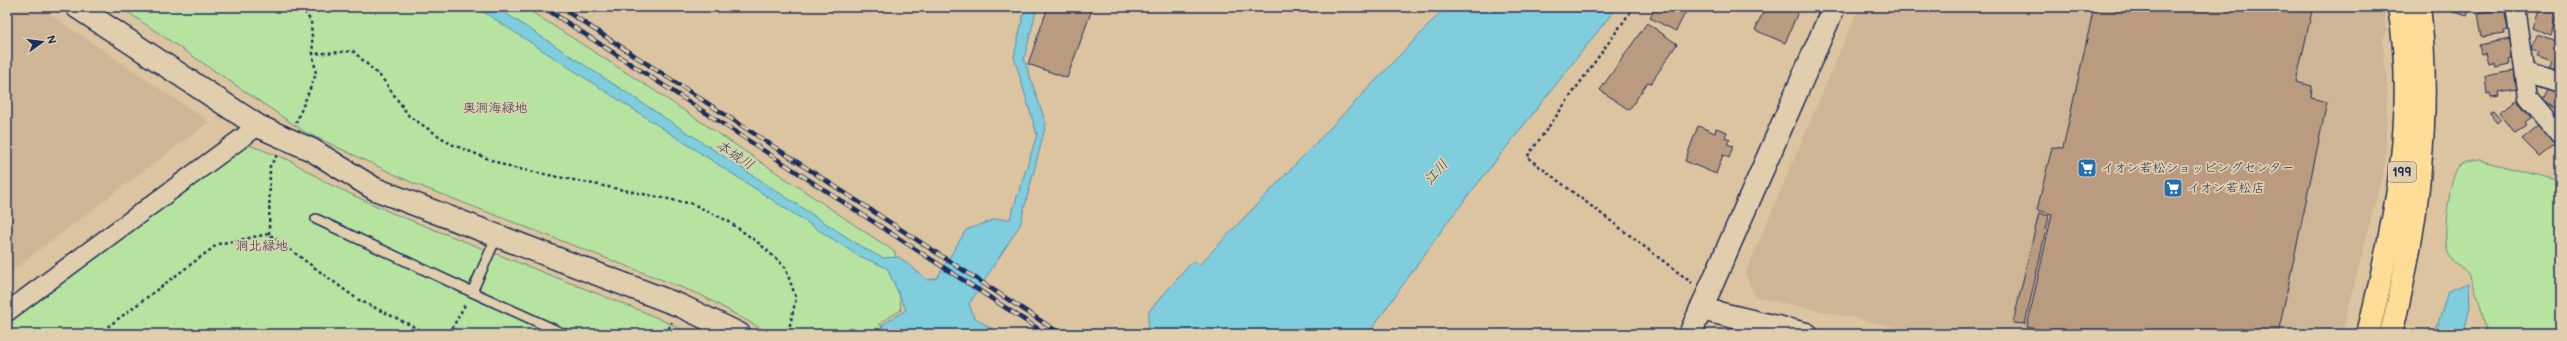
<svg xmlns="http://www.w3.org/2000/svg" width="2567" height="341" font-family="'Balsamiq Sans','Klee One',sans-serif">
  <rect width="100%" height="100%" fill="#dcc4a0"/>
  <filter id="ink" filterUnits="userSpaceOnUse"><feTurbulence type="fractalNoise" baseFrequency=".025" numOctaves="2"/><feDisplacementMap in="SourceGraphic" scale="8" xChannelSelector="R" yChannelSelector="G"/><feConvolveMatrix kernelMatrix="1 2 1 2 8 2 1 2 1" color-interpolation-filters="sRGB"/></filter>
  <g filter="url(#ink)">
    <g fill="#ceb595">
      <path d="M7,7H39L209,122L7,274Z"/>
      <path d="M1859,7H2384L2386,34L2383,39L2384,63L2388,77L2385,164L2342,334H1928L1756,297L1745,274Z"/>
    </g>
    <g fill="#b7e3a0" stroke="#69897f">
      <path d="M120,7H524L655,91L895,252L901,310L880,323L884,334H771L701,295L415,184L305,132Z"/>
      <path d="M249,145L289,160L331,185L392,213L644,312L692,334H7V324Z"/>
      <path d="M2479,160L2560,181V334H2487C2482,314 2479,294 2469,275C2463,266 2451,263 2447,250C2443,236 2449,177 2459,166C2464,161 2472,161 2479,160Z"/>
    </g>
    <g fill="#80cdde" stroke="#588eab">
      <path d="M476,7H496L865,249L883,258L899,257L928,280L937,278L966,230L996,219H1010L1037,135L1014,57L1025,7H1037L1024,59L1046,124L1020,225L969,304L974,317L999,334H886L882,325L906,310L887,268L857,255Z"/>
      <path d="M1446,7H1617L1449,220L1368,334H1147L1149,311L1193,261L1200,264Z"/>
      <path d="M2469,283L2470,306L2464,334H2435L2448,291Z"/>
    </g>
    <g fill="#ba9b80" stroke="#1b2f5e">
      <path d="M1048,7H1093L1067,78L1028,64Z"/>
      <path d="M1655,7H1688L1676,31L1650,18Z"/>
      <path d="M1765,7H1800L1785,43L1755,30Z"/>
      <path d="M2094,7H2313L2296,82L2312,86L2311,98L2327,102L2278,334H2062L2027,327L2052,214L2037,210L2052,147L2063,148Z"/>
      <path d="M2449,7H2468L2469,11L2467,16L2450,11Z"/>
      <path d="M2473,7H2492L2474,10Z"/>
      <path d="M2544,7L2553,9V7L2560,8L2551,36L2532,28L2539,8L2543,10Z"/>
      <path d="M2504,9L2508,30L2504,31L2505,34L2482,37L2478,13Z"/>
      <path d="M1647,23L1677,44L1651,83L1648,82L1629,110L1600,90Z"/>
      <path d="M2536,35L2560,43V54L2554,71L2548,69L2551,61L2537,56L2539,52L2531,49Z"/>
      <path d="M2510,39L2512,59L2509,60L2510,64L2495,67L2494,63L2488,64L2485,53L2481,54L2479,45Z"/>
      <path d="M2514,71L2517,89L2499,92L2500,96L2491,97L2490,93L2487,94L2485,76Z"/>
      <path d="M2547,89L2560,93V113L2542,99Z"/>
      <path d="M2517,100L2531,118L2524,123L2526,126L2515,133L2499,112Z"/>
      <path d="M2493,110L2501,119L2497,123L2489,113Z"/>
      <path d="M2540,124L2557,144L2540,157L2522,139Z"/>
      <path d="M1698,126L1715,133L1716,128L1727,132L1725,137L1730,139L1727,144L1733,146L1729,158L1723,155L1716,174L1685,161Z"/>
      <path d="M2039,213L2049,216L2025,324L2013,323Z"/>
    </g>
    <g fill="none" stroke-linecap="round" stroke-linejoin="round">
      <g stroke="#1b2f5e" stroke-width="12">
        <g id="lane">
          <path d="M316,219L472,292L497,236"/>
          <path d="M472,292L564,334"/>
        </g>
      </g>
      <g stroke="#1b2f5e" stroke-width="21">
        <g id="street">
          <path d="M2515,7L2528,97L2560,135"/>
          <path d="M2525,72L2560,83"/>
          <path d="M7,312L258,126"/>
        </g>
      </g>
      <g stroke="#1b2f5e" stroke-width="25">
        <g id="secondary">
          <path d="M77,7L258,126L312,150L375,189L681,306L739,334"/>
          <path d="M1701,309L1806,334"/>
          <path d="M1690,334L1834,7"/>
        </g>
      </g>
      <g stroke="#1b2f5e" stroke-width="25">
        <g id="highway">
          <path d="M2368,334C2394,227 2418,117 2399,7"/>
          <path d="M2391,334C2417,229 2432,115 2419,7"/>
        </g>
      </g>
      <g stroke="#1b2f5e" stroke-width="2.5" stroke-dasharray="3 3" stroke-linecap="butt">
        <path d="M301,7L311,21L313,54L353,51L382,78L409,116L451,144L509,167L693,204L728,221L760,244L785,267L796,298L788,334"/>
        <path d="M1634,7L1527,157L1692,283"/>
        <path d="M296,123L316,74L313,54"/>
        <path d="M269,234L270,166L277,155"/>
        <path d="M98,334L218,244L269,234L357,299L429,334"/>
        <path d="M449,334L466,303"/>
        <path d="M666,334L672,322"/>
      </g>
      <use href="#lane" stroke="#e0ceac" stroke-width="9"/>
      <use href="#street" stroke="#e0ceac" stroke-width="18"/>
      <use href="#secondary" stroke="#e0ceac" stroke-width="22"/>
      <use href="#highway" stroke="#ffdd96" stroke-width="22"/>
      <g stroke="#1b2f5e" stroke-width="4.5">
        <g id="rail">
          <path d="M543,7L1046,334"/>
          <path d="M560,7L1061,334"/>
        </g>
      </g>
      <use href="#rail" stroke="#e0ceac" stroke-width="3" stroke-dasharray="9" stroke-linecap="butt"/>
    </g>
  </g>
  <defs>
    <g id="supermarket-square" transform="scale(1)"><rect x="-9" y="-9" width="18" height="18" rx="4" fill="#1f6fb2" stroke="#e0ceac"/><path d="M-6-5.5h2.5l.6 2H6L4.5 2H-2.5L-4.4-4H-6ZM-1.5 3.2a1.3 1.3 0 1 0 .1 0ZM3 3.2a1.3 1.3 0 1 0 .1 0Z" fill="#fff"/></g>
  </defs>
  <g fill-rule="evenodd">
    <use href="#supermarket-square" x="2087" y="168"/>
    <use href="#supermarket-square" x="2173" y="188"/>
  </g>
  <g text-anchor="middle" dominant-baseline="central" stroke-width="3.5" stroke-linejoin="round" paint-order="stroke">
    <rect fill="#e0ceac" stroke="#565f75" stroke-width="1" x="2388" y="162" width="28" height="20" rx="3"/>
    <g font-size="12" font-weight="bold" fill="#1b2f5e">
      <text x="2402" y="172">199</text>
    </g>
    <g font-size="13" fill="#2b4165" stroke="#e0ceac">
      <text x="495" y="108">奥洞海緑地</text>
      <text x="262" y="246">洞北緑地</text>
    </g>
    <g font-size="13" fill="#1b2f5e" stroke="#e0ceac" text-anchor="start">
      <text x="2101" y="168">イオン若松ショッピングセンター</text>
      <text x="2187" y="188">イオン若松店</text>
    </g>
    <g font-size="14" font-style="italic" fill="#253f6b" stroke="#e0ceac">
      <text transform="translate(735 155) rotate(33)">本城川</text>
      <text transform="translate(1436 172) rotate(-49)">江川</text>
    </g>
  </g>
  <rect width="2567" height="341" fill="none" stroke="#e0ceac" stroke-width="24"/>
  <rect x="12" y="12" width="2543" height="317" fill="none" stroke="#1b2f5e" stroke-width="1.5" filter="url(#ink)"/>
  <g transform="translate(42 42) rotate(76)" stroke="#e0ceac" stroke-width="3" paint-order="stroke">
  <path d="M0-3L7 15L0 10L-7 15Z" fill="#1b2f5e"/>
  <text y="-6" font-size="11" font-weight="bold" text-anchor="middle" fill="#1b2f5e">N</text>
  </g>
</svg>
